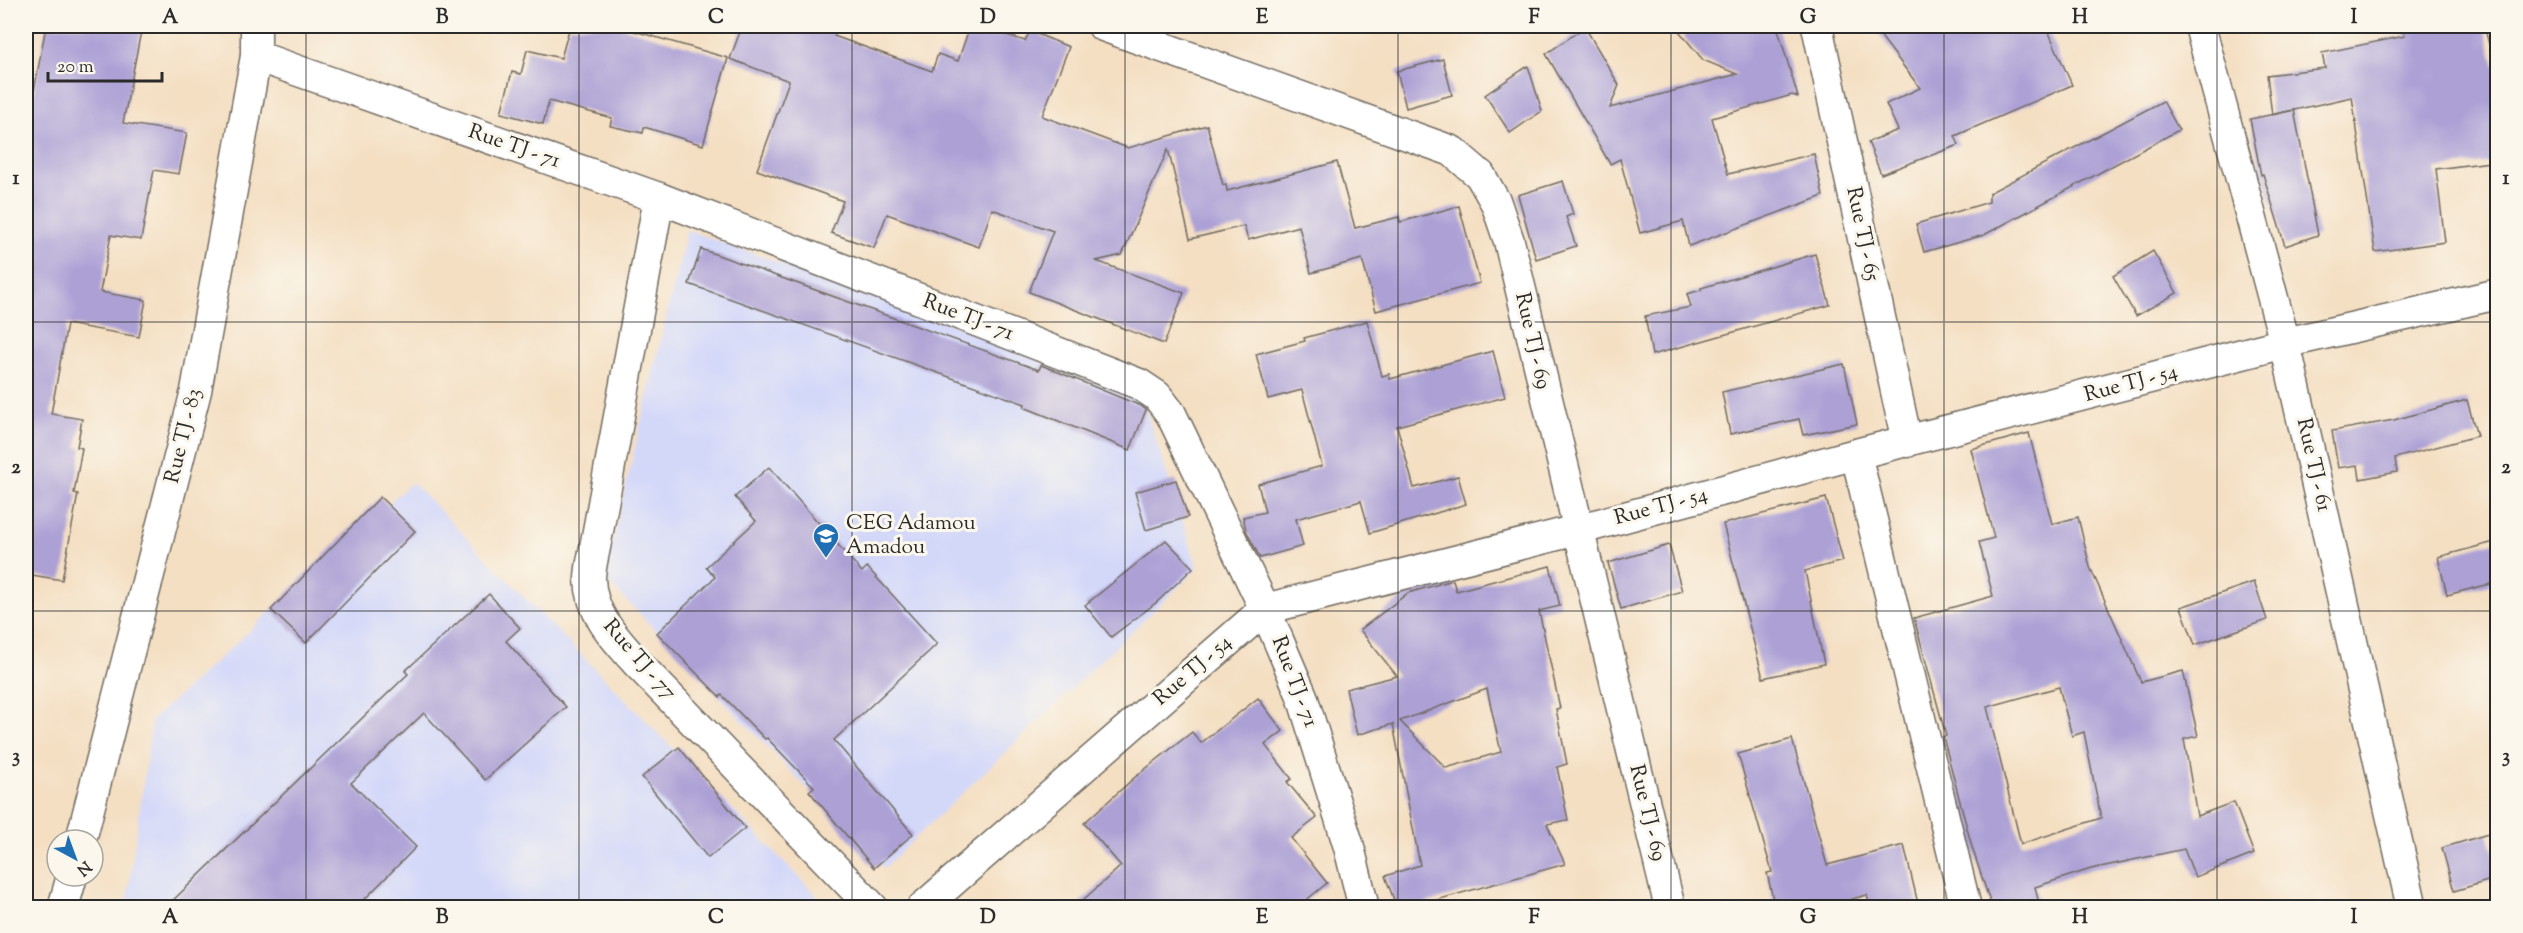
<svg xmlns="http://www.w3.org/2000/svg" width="2523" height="933" font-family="'Sorts Mill Goudy',serif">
  <rect width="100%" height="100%" fill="#fbf7ec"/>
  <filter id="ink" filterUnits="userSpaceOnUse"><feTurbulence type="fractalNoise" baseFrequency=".0167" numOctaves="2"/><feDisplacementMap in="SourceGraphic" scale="12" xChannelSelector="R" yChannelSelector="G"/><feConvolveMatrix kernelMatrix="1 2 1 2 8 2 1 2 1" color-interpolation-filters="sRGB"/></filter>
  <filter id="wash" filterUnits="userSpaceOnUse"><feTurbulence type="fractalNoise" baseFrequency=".008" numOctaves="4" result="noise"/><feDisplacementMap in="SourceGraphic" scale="24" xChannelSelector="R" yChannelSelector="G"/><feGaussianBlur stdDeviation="1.35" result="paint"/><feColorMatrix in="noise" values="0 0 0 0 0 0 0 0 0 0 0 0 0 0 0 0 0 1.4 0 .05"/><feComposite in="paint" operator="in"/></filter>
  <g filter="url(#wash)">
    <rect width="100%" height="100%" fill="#f4dfc3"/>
    <g fill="#d3d8f9">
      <path d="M687,230L1139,390L1198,568L884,868L604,577Z"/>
      <path d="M412,482L828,907L126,908L152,720Z"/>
    </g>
    <g id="blocks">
      <g fill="#aca0d5" fill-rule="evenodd">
        <path d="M46,26H142L123,123L187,133L179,174L154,170L141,240L111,235L100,292L146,300L139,337L67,324L51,414L82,419L77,447L82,448L74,493L78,494L62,580L26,574V96L33,97Z"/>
        <path d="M570,26H617L728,58L703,145L644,127L643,133L610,126L612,118L549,101L543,124L501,113L512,72L521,74L527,50L561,58Z"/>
        <path d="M742,26H838L834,36L932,71L938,54L958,61L970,26H979L1025,41L1030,31L1069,47L1042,116L1128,148L1207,125L1223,185L1226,184L1227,191L1337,162L1355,228L1399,217L1400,222L1459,206L1480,283L1376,311L1362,259L1311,273L1299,226L1248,240L1244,226L1190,239L1168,149L1122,255L1096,261L1184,293L1164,344L1029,292L1053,231L992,209L979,247L887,214L874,248L831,233L843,201L757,170L789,81L730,59Z"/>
        <path d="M1675,26H1777L1798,97L1792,95L1712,118L1728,174L1814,154L1823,196L1689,246L1683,221L1640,233L1620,159L1610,164L1546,54L1585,27L1619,85L1610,108L1737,74L1703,60Z"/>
        <path d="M1873,26H2046L2072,85L1955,136L1959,145L1881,174L1868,142L1898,130L1886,104L1920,88Z"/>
        <path d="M2402,26H2484L2498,77V161L2436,169L2445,242L2375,252L2352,97L2272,115L2267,75L2325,68L2322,53L2405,36Z"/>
        <path d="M1443,59L1452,95L1406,108L1397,71Z"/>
        <path d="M1528,66L1542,111L1510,133L1485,95Z"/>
        <path d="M2163,101L2179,130L1984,235L1924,252L1916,224L1989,202V193Z"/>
        <path d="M2294,110L2318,235L2285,246L2263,174L2261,175L2250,119Z"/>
        <path d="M1563,181L1573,214L1566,217L1576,246L1536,259L1518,195Z"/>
        <path d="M701,249L1039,370L1041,365L1141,406L1146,410L1130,450L1024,407L1025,404L689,284Z"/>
        <path d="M2153,251L2177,293L2136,316L2113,276Z"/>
        <path d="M1815,254L1830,305L1652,355L1645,316L1691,307L1687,294L1701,290V288Z"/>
        <path d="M1367,321L1382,376L1389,374L1390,379L1493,351L1505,397L1397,426L1414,488L1458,476L1466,504L1370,533L1361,501L1296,519L1303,546L1260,558L1246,530L1243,517L1265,512L1258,484L1322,466L1302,390L1268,399L1256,354L1305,341L1304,338Z"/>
        <path d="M1844,364L1857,424L1803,435L1799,419L1730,434L1722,392Z"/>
        <path d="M2467,400L2477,436L2395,458L2397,472L2360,479L2358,465L2338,468L2332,431L2394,420Z"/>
        <path d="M2029,433L2052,524L2078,517L2090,567L2141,682L2183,671L2198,736L2184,739L2197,816L2234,802L2254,854L2195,877L2184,849L2091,869L2035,887L2040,908H1992L1972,847L1943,737L1946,736L1914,618L1993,596L1979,542L1994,538L1971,449ZM2059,687L2072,736L2084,732L2101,818L2021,844L1987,707Z"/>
        <path d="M769,467L862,572L867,567L937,644L834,740L913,834L874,868L809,791L814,787L767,738L765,739L722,695L720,697L657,633L715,577L706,567L756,521L735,497Z"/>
        <path d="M1176,480L1188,517L1146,530L1135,492Z"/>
        <path d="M380,497L415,531L306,643L271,610Z"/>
        <path d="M1826,498L1843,561L1805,571L1824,664L1763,678L1723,524Z"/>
        <path d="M1166,540L1193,568L1157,602L1111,637L1085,605Z"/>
        <path d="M2498,541V582L2447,595L2438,557Z"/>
        <path d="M1669,545L1682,591L1621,609L1608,563Z"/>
        <path d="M1550,566L1560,606L1539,611L1560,708L1556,709L1567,764L1557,767L1568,820L1547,824L1565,864L1408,908H1397L1385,876L1420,865L1393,724L1357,735L1346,689L1397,676L1360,630L1408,593L1453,580L1456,591ZM1487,689L1501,752L1446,768L1400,721Z"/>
        <path d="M2254,582L2267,620L2195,645L2181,607Z"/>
        <path d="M489,594L520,628L506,641L566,707L485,780L424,713L351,783L416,847L356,908H165L408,674L405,671Z"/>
        <path d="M1258,698L1283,731L1265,745L1292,779L1287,782L1317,818L1291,838L1327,883L1297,908H1074L1121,866L1084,823L1134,778L1192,732L1201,743Z"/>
        <path d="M1792,739L1827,865L1904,845L1919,908H1870L1867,895L1834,904L1833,900L1805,908H1775L1767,873L1772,872L1738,754Z"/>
        <path d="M679,747L745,828L708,858L642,777Z"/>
        <path d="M2488,834L2498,866V878L2454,891L2442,848Z"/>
      </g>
    </g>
  </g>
  <g filter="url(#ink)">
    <use href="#blocks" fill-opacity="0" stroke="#716a60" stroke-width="1.5"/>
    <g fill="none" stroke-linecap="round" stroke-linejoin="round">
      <g stroke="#716a60" stroke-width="33">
        <g id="minor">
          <path d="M1103,26L1452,151L1480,175L1496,203L1509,241L1670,908"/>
          <path d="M1817,26L1907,442"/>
          <path d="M2200,26L2285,343L2412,908"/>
          <path d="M256,56L659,198L1139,384L1157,396L1171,414L1265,609L1302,696L1349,847L1364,908"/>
          <path d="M659,198L596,542C594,554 590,567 590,579C591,615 615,638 637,663L873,908"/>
          <path d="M1856,454L1966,908"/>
          <path d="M81,840L196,391L256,56V26"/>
          <path d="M63,908L72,876"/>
          <path d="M922,908L1265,609L1577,530L1856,454L2285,343L2498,294"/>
        </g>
      </g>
      <use href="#minor" stroke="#fff" stroke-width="30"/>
    </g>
  </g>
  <path fill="none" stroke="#2b2b2b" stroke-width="1.5" stroke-opacity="0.55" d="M306,26V908M579,26V908M852,26V908M1125,26V908M1398,26V908M1671,26V908M1944,26V908M2217,26V908M26,322H2498M26,611H2498"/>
  <defs>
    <g id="school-pin" transform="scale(1.35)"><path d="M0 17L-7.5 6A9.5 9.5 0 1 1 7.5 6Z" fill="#1f6fb2" stroke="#fbf7ec"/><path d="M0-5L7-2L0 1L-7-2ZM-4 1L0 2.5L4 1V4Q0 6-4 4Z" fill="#fff"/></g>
  </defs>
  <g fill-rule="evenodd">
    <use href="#school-pin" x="826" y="536"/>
  </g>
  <g text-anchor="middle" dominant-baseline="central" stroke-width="6" stroke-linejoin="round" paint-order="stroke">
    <g font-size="21" fill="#2b2b2b" stroke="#fbf7ec">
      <text transform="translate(514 147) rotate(19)">Rue TJ - 71</text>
      <text transform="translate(1862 234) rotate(78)">Rue TJ - 65</text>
      <text transform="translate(968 318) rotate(21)">Rue TJ - 71</text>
      <text transform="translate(1532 341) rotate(77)">Rue TJ - 69</text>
      <text transform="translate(2131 384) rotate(-15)">Rue TJ - 54</text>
      <text transform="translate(184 436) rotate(-76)">Rue TJ - 83</text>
      <text transform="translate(2313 465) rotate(77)">Rue TJ - 61</text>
      <text transform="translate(1661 507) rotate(-15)">Rue TJ - 54</text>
      <text transform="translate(639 660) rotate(49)">Rue TJ - 77</text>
      <text transform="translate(1193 671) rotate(-41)">Rue TJ - 54</text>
      <text transform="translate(1294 682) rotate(69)">Rue TJ - 71</text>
      <text transform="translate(1647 813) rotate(76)">Rue TJ - 69</text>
    </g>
    <g font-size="21" fill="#2b2b2b" stroke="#fbf7ec" text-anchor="start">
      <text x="846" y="524">CEG Adamou<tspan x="846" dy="24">Amadou</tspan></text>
    </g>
  </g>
  <rect width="2523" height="933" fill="none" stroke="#fbf7ec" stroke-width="66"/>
  <g transform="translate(75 858) rotate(139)"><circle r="28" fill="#fbf7ec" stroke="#a8a59f" stroke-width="1.5"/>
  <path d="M0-4.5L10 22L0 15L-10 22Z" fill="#1f6fb2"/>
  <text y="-9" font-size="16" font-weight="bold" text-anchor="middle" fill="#2b2b2b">N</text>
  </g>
  <path d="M48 72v9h114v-9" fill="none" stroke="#2b2b2b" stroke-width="3"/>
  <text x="57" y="72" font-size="18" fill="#2b2b2b" stroke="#fbf7ec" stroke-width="4.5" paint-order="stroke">20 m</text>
  <rect x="33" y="33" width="2457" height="867" fill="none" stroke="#2b2b2b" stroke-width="2"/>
  <g font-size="20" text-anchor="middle" font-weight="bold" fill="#2b2b2b">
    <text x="170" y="23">A</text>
    <text x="442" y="23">B</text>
    <text x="716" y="23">C</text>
    <text x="988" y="23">D</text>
    <text x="1262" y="23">E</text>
    <text x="1534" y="23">F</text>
    <text x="1808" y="23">G</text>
    <text x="2080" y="23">H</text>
    <text x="2354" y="23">I</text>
    <text x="16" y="184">1</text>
    <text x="2506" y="184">1</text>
    <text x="16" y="473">2</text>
    <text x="2506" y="473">2</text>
    <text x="16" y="762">3</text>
    <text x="2506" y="762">3</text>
    <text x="170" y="923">A</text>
    <text x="442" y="923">B</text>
    <text x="716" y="923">C</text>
    <text x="988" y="923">D</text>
    <text x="1262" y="923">E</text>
    <text x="1534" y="923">F</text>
    <text x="1808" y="923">G</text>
    <text x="2080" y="923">H</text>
    <text x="2354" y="923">I</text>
  </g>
</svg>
